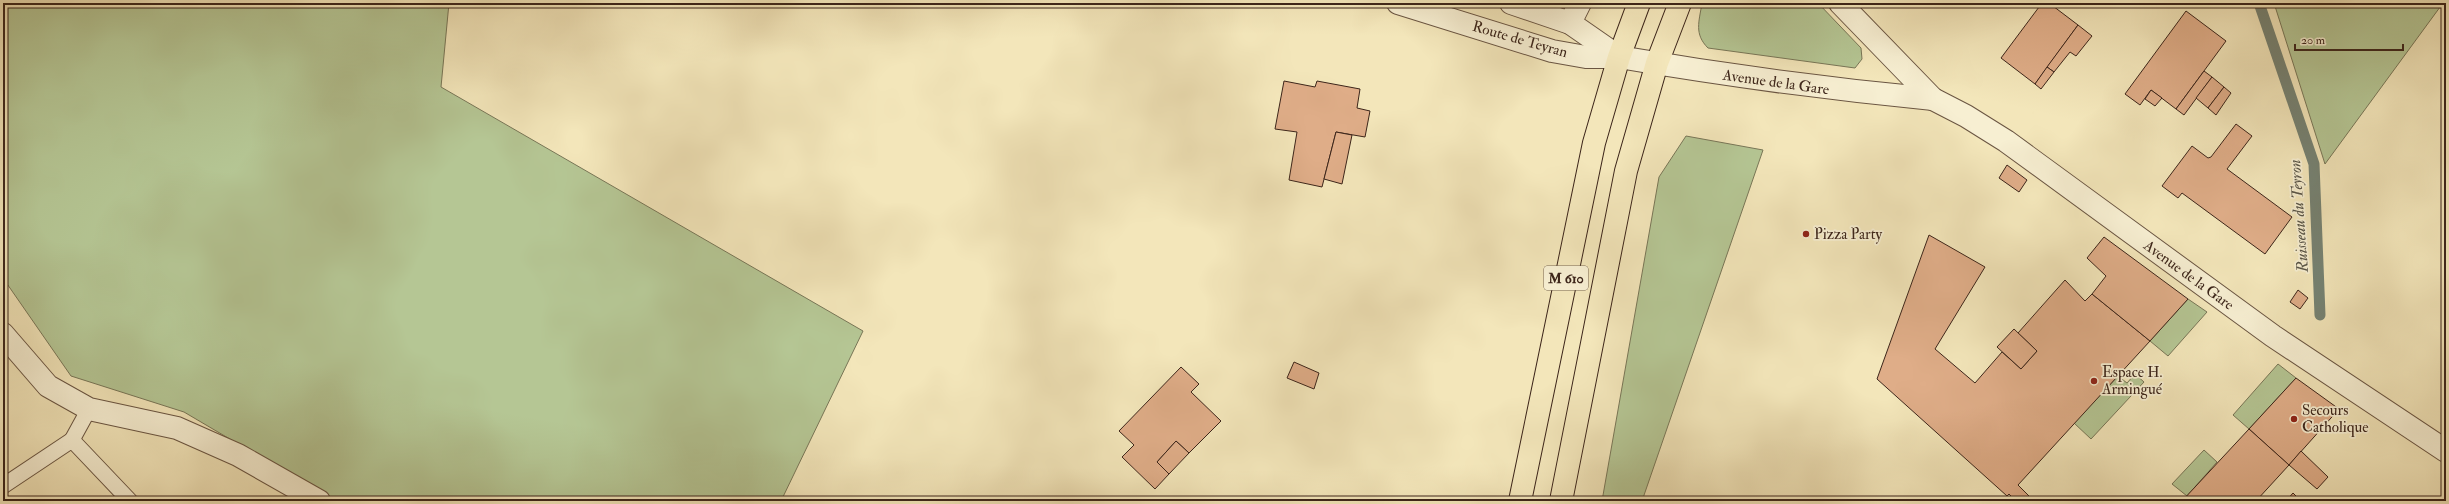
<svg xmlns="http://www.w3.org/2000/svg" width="2449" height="504" font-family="'IM FELL Double Pica',serif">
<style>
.green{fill:#b5c694;stroke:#787657}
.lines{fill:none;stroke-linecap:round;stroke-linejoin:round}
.stream{stroke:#758273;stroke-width:11}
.building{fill:#dfad88;stroke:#3c251a}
.service-casing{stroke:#6a5542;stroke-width:17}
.minor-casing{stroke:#6a5542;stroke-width:24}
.tertiary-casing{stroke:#6a5542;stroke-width:24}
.primary-casing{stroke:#3c251a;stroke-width:24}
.service{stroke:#f7efd2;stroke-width:15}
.minor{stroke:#f7efd2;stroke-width:22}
.tertiary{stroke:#f7efd2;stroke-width:22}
.primary{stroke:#f3e6ba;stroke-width:22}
.poi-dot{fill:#8f2418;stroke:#f7efd2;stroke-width:1.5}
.labels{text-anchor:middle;stroke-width:3.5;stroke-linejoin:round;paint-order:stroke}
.shield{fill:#f7efd2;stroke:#746251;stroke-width:1}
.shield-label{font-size:14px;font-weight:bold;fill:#3c251a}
.street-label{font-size:15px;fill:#3c251a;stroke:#f7efd2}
.poi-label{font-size:15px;fill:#3c251a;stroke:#f7efd2;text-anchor:start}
.water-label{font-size:16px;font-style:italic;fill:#585447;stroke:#f7efd2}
</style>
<rect width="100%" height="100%" fill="#f3e6ba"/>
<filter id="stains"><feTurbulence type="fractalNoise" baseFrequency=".005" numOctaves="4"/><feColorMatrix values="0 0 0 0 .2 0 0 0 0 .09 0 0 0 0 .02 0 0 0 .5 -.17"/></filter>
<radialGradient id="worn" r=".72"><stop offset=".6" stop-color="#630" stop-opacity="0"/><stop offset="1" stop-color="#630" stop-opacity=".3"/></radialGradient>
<g class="green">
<path d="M 3,3 L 449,3 L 441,87 L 863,331 L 781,501 L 335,501 L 184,412 L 71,376 L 3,278 Z"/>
<path d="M 1702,3 L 1818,3 L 1861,48 L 1862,59 L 1855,68 L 1708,48 C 1694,34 1699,22 1702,3 Z"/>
<path d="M 2274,3 L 2443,3 L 2325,164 Z"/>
<path d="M 1686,136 L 1763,150 L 1642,501 L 1602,501 L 1659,177 Z"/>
<path d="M 2188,299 L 2207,312 L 2168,356 L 2150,341 Z"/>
<path d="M 2278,364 L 2296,378 L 2249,429 L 2233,415 Z"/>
<path d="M 2135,374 L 2144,382 L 2091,439 L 2074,423 L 2118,376 L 2127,383 Z"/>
<path d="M 2204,450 L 2217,462 L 2187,496 L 2172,484 Z"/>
</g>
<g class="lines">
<path class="stream" d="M 2259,3 L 2314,164 L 2320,315"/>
</g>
<g class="building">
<path d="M 2042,3 L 2049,3 L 2078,25 L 2035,84 L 2001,58 Z"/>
<path d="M 2186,11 L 2226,41 L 2176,109 L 2151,90 L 2140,105 L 2125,94 Z"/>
<path d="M 2078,25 L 2092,36 L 2076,56 L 2070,52 L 2054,72 L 2047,67 Z"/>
<path d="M 2047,67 L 2054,72 L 2041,89 L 2035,84 Z"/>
<path d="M 2204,71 L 2212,77 L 2184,115 L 2176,109 Z"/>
<path d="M 2212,77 L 2224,87 L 2208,108 L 2196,98 Z"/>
<path d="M 1284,81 L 1315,87 L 1317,81 L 1360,89 L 1357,108 L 1370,111 L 1365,137 L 1336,132 L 1322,187 L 1289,180 L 1297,132 L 1275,129 Z"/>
<path d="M 2224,87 L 2231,93 L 2216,115 L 2208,108 Z"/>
<path d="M 2151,90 L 2162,98 L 2155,106 L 2145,99 Z"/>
<path d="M 2236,124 L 2252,136 L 2227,169 L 2292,217 L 2265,254 L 2182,193 L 2178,198 L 2162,186 L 2192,146 L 2208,158 L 2211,157 Z"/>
<path d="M 1336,132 L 1352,135 L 1342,184 L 1324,179 Z"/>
<path d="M 2007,165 L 2027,180 L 2019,192 L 1999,178 Z"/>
<path d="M 1929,235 L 1985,267 L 1935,349 L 1975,383 L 2002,352 L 2021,369 L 2037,351 L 2018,333 L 2065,280 L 2085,301 L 2092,294 L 2150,341 L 2018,485 L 2034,501 L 2016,501 L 2009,494 L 2007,496 L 1877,379 Z"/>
<path d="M 2104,237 L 2188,299 L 2150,341 L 2092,294 L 2106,276 L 2087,258 Z"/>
<path d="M 2298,290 L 2308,298 L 2300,309 L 2290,302 Z"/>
<path d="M 2014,329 L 2037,351 L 2021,369 L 1997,347 Z"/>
<path d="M 1294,362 L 1319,373 L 1314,389 L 1287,378 Z"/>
<path d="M 1181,367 L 1199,384 L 1191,392 L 1221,421 L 1189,453 L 1176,441 L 1157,462 L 1169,474 L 1155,489 L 1122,457 L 1134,445 L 1119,431 Z"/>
<path d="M 2296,378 L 2339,409 L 2289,465 L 2249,429 Z"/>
<path d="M 2249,429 L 2289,465 L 2256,501 L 2182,501 Z"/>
<path d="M 1176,441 L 1189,453 L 1169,474 L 1157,462 Z"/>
<path d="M 2301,451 L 2328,477 L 2317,489 L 2289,465 Z"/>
<path d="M 2293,493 L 2301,501 L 2286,501 Z"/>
</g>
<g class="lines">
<defs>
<g id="service">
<path d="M 72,440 L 89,409"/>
<path d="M 3,486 L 72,440 L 130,501"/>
</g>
<g id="minor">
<path d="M 1840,3 L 1933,99 L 1966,116 L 2006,141 L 2273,336 L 2446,451"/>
<path d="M 1570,23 L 1580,3"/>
<path d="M 1619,57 C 1724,75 1828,89 1933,99"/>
<path d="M 3,334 L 48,386 L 89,409 L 177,428 L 238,455 L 319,501"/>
</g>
<g id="tertiary">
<path d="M 1398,3 L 1552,51 L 1586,57 L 1619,57"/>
<path d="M 1511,3 L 1570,23 L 1619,57"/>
</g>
<g id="primary">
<path d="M 1520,501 L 1594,143 L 1619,57 L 1639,3"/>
<path d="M 1561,501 L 1626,171 L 1657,63 L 1680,3"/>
</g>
</defs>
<use href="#service" class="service-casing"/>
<use href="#minor" class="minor-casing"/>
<use href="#tertiary" class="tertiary-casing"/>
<use href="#primary" class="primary-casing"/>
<use href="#service" class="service"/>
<use href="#minor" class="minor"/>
<use href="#tertiary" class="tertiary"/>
<use href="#primary" class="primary"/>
</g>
<g class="poi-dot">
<circle cx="1806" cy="234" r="4"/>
<circle cx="2094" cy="381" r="4"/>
<circle cx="2294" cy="419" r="4"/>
</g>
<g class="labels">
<rect class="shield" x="1544" y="266" width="44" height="24" rx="3"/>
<g class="shield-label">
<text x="1566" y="283">M 610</text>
</g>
<g class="street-label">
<text transform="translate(1520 39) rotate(16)" y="5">Route de Teyran</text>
<text transform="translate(1776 82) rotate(8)" y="5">Avenue de la Gare</text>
<text transform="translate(2189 275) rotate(36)" y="5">Avenue de la Gare</text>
</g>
<g class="poi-label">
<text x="1814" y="239">Pizza Party</text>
<text x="2102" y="377">Espace H.<tspan x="2102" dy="17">Armingué</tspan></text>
<text x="2302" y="415">Secours<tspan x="2302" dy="17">Catholique</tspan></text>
</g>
<g class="water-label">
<text transform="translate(2298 216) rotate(-94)" y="6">Ruisseau du Teyron</text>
</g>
</g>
<rect width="2449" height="504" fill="none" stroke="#f3e6ba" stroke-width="16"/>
<rect x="4" y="4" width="2441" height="496" fill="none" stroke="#3c251a" stroke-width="2"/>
<rect x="8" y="8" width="2433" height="488" fill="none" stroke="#3c251a"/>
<path d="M2295 44v6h108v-6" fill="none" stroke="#3c251a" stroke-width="2"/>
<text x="2301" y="44" font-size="12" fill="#3c251a" stroke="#f7efd2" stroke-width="3" paint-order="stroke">20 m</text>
<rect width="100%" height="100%" filter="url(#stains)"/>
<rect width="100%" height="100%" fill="url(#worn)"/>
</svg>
